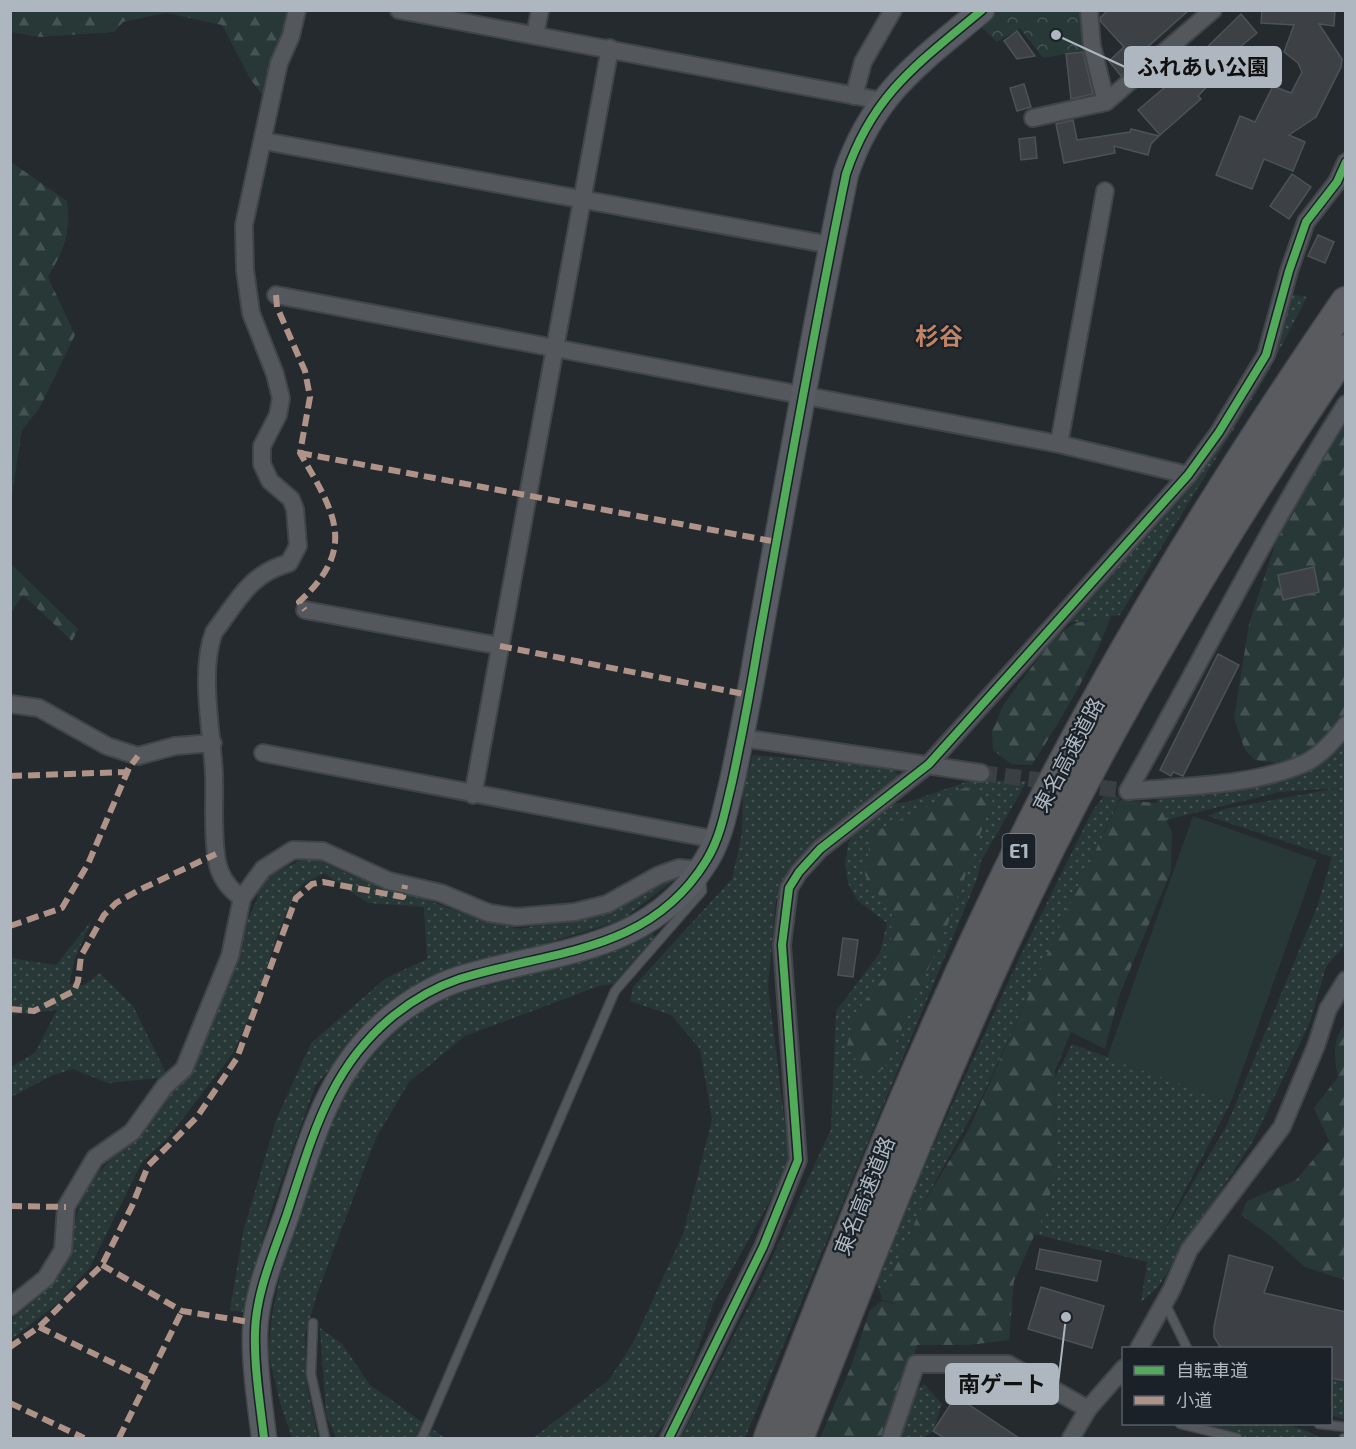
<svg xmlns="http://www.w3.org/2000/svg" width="1356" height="1449" font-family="'Exo 2','Noto Sans JP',sans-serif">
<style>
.grass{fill:url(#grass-dots)}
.forest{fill:url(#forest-firs)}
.park{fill:url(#park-crowns)}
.garden{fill:#283837}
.building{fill:#3d4145;stroke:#4d5256;stroke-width:1.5}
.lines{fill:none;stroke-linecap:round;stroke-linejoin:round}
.street-tunnel{stroke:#3a3f44;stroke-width:16;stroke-dasharray:16 8;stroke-linecap:butt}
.lane-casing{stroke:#414548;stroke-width:11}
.street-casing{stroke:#414548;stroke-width:20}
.secondary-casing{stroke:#42474b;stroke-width:27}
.highway-casing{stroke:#42464a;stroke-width:33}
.lane{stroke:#54585d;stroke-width:8}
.street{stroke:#54585d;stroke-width:16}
.secondary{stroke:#585c62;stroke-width:24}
.highway{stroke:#595b5e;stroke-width:30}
.quiet{stroke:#af9288;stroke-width:6;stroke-dasharray:12 6;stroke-linecap:butt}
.cycleway-casing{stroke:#1a2128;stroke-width:11}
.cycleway{stroke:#51ab58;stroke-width:8}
.labels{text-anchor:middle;stroke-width:4.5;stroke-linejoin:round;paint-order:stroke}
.shield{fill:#1a2128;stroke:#828a92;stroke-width:1.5}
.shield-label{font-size:20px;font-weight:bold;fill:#aeb7c0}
.street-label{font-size:21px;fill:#aeb7c0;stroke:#1a2128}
.quarter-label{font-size:24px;font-weight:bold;fill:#c38466;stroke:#1a2128}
.leader{fill:none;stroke:#aeb7c0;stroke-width:2}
.callout-dot{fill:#aeb7c0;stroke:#1a2128;stroke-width:2}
.callout{fill:#aeb7c0;stroke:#aeb7c0;stroke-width:2}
.callout-label{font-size:22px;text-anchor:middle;font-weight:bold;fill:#111}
</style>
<defs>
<pattern id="grass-dots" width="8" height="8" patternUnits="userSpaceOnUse" patternTransform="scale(1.5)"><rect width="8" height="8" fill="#283837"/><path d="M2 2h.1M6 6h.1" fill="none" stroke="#455352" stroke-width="1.8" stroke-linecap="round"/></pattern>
<pattern id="forest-firs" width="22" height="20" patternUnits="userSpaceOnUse" patternTransform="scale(1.5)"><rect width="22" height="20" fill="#283837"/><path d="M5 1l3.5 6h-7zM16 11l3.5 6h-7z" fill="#455352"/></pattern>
<pattern id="park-crowns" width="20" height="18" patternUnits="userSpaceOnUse" patternTransform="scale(1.5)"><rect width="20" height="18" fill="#283837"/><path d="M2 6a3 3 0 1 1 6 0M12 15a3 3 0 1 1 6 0" fill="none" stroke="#455352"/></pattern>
</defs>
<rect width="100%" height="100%" fill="#252a2e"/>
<g class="grass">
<path d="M 1289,294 L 1307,297 L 1265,378 L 1120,615 L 1061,624 L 1143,531 L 1187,489 L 1235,418 Z"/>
<path d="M 1345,717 L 1345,945 L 1326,967 L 1310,1022 L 1253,1141 L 1158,1287 L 1141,1302 L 1147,1262 L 1035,1234 L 1048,1205 L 1054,1172 L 1055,1078 L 1072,1044 L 1231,1102 L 1157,1244 L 1227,1125 L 1317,907 L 1332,857 L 1208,816 L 1224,809 L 1338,788 L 1279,792 L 1166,820 L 1153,792 L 1275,769 Z"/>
<path d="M 753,755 L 891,767 L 899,775 L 816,845 L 776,900 L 768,986 L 789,1156 L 776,1190 L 713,1304 L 693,1363 L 666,1421 L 653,1438 L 533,1438 L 609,1380 L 633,1343 L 683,1234 L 712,1119 L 700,1049 L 671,1015 L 630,1001 L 633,987 L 732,879 L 742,832 L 743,789 Z"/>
<path d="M 969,781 L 1027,781 L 981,861 L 977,879 L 745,1438 L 681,1438 L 760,1284 L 831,1129 L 836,1011 L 880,953 L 887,923 L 857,900 L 848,883 L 845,864 L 848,844 L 857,827 L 889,804 L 908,802 Z"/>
<path d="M 1108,790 L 1120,798 L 982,1097 L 924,1202 L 882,1298 L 876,1281 L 914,1188 L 1016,965 L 1092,812 Z"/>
<path d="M 309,856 L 354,877 L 396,889 L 473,917 L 520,929 L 602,911 L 660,882 L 676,878 L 622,920 L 437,977 L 353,1042 L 315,1086 L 270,1213 L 243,1312 L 230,1310 L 243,1232 L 276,1120 L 311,1043 L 386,978 L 427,959 L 424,907 L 368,903 L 324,873 L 303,884 L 295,893 L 277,936 L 253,1009 L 233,1053 L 168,1138 L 142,1162 L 90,1267 L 59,1302 L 11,1340 L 11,1320 L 50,1287 L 65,1259 L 84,1188 L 192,1071 L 234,969 L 244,927 L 257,900 L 259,881 Z"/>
<path d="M 92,920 L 75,958 L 69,984 L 84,985 L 100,973 L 133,1006 L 168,1077 L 108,1083 L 73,1069 L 53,1075 L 11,1097 L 11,1067 L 35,1053 L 57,1010 L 11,1015 L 10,958 L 56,965 Z"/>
<path d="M 652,932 L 659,943 L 620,983 L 599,986 L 465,1036 L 409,1082 L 376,1138 L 317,1294 L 305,1335 L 307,1386 L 318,1438 L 292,1438 L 281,1406 L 268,1353 L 272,1315 L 282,1266 L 333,1113 L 377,1042 L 427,1001 L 606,955 Z"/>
<path d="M 320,1328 L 342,1344 L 370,1385 L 445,1438 L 336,1438 L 326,1415 Z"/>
<path d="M 1331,1379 L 1345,1382 L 1345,1420 L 1331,1415 Z"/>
<path d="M 924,1384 L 942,1404 L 933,1431 L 924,1438 L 896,1438 L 913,1393 Z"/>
<path d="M 1196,1424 C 1237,1424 1285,1415 1320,1438 L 1246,1438 Z"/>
</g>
<g class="forest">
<path d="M 10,11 L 297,11 L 267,101 L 251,80 L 222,25 L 166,13 L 123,22 L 114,32 L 40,37 L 11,32 Z"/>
<path d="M 11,162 L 67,201 C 71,234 64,249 48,277 L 75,335 L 39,409 L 22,430 L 11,501 Z"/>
<path d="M 1345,423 L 1345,717 L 1310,751 L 1277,763 L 1255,760 L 1245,750 L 1234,718 L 1249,624 L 1290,499 Z"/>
<path d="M 11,564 L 78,629 L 72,641 L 23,595 L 11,612 Z"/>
<path d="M 1111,616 C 1092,670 1062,717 1032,765 L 1011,764 L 993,750 L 992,731 L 1004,704 L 1055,636 L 1075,623 Z"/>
<path d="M 966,787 L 993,799 L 946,929 L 884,1069 L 865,1074 L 847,1046 L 854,1015 L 889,971 L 892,914 L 865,875 L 871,834 Z"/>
<path d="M 1120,800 L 1158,803 L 1172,832 L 1171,871 L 1119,996 L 1105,1049 L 1071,1032 L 1055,1070 L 1054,1172 L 1048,1205 L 1014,1281 L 1009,1340 L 969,1345 L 917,1345 L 888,1438 L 820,1438 L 850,1369 L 870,1310 L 882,1301 L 901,1306 L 881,1299 L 923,1204 L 969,1129 L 1067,910 Z"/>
<path d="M 1345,1024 L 1345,1280 L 1305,1267 L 1269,1235 L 1241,1215 L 1247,1201 L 1296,1180 L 1329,1141 L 1314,1108 L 1338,1077 C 1334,1057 1332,1041 1345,1024 Z"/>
</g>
<path class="park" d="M 998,11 L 1085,11 L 1087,50 L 1043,58 L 1020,28 L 997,42 L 980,26 Z"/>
<path class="garden" d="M 1193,816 L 1317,860 L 1231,1102 L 1107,1058 Z"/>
<g class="building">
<path d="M 1108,10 L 1189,10 L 1133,60 L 1135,63 L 1121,76 L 1109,61 L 1124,47 L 1101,22 L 1100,18 Z"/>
<path d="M 1262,10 L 1335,10 L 1334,26 L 1319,24 L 1342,59 L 1341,67 L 1316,117 L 1289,135 L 1305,142 L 1293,171 L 1264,159 L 1252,189 L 1216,175 L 1240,116 L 1255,122 L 1273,86 L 1291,93 L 1302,72 L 1298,63 L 1284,52 L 1294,25 L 1261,23 Z"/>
<path d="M 1241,14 L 1257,33 L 1234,52 L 1237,55 L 1198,96 L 1201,99 L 1160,135 L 1138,110 L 1184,71 L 1181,67 L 1198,56 Z"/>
<path d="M 1017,31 L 1035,56 L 1017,59 L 1004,41 Z"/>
<path d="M 1083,52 L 1093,94 L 1071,99 L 1066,54 Z"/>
<path d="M 1024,84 L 1031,107 L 1017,111 L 1010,88 Z"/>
<path d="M 1073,120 L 1077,140 L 1130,132 L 1131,129 L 1159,136 L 1151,144 L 1148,155 L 1114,146 L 1115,153 L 1064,163 L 1056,124 Z"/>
<path d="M 1035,137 L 1037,158 L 1021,160 L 1019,139 Z"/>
<path d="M 1292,174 L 1311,187 L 1289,219 L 1270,206 Z"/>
<path d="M 1318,235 L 1334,242 L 1325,263 L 1308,256 Z"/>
<path d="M 1314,567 L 1319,592 L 1283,600 L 1278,575 Z"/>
<path d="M 1218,654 L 1239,665 L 1183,776 L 1173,772 L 1171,776 L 1160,770 Z"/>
<path d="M 843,938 L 858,940 L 853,977 L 838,975 Z"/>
<path d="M 1040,1249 L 1101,1261 L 1097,1281 L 1036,1269 Z"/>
<path d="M 1229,1255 L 1273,1267 L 1264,1293 L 1346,1312 L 1346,1381 L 1330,1378 L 1330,1348 L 1221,1348 L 1214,1337 L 1214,1327 Z"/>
<path d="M 1041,1287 L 1104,1306 L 1092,1348 L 1028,1329 Z"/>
<path d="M 956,1396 L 1019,1438 L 944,1438 L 933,1431 Z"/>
</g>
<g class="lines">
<path class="street-tunnel" d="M 981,773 L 1128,791"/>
<defs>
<g id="lane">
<path d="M 1165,1303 L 1187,1348"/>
<path d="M 313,1323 L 311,1374 L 325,1438"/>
<path d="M 1180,1424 L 1237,1438"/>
<path d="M 1319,1424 L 1346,1427"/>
<path d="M 422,1438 L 615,991 L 702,891 L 701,877"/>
<path d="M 1344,1438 L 1346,1438"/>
</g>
<g id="street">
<path d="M 399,10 L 883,101"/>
<path d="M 1089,10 L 1092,46 L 1106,102 L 1213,10"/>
<path d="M 535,35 L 540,10"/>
<path d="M 854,96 L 863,62 L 893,10"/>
<path d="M 1033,118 L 1106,102"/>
<path d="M 264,141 L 831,245"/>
<path d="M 276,295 L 1059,444 L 1188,475"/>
<path d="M 1059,444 L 1105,191"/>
<path d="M 305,610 L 500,646"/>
<path d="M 10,704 L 39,708 L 107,746 L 138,756 L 175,746 L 213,743"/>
<path d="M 742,738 L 981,773"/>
<path d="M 263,753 L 718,840"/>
<path d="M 1128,791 C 1201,662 1267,529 1346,404"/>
<path d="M 1128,791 C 1184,786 1254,786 1305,763 C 1320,756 1336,738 1346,725"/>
<path d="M 473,795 L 610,48"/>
<path d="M 242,898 C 229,889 220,878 217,861 C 212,834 215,802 214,774 C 212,732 199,671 214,632 C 238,601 249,574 289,563 L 298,546 L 295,509 L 291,499 L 270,481 L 262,464 L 262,446 L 278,415 L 281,398 L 275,374 L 251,313 L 245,270 L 244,225 L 279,63 L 291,36 L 297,10"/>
<path d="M 10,1307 L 46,1278 L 63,1250 L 66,1207 L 95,1158 L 132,1132 L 165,1086 L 184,1069 L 230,956 L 242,898 L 263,869 L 293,850 L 323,851 L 389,881 L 441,893 L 489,913 L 516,917 L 575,912 L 607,904 L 659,875 L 679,868 L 700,870"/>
<path d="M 1139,1348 L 1172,1289 L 1189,1250 L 1282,1127 L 1316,1046 L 1328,1009 L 1346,980"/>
<path d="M 669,1438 L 763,1247 L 798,1160 L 782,945 L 789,888 L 799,872 L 820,849 L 929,764 L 1188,475 L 1219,432 L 1266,355 L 1289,271 L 1306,222 L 1337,182 L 1346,162"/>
<path d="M 891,1438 L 916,1364 L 1008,1364 L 1088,1409"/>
<path d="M 1071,1438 L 1088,1409 L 1124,1368"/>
</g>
<path id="secondary" d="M 264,1438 C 260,1403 254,1367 255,1332 C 256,1292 274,1252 287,1214 C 312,1139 328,1069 393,1016 C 413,1000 435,987 459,979 C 551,950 649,954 706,861 C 721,837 725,810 732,782 C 742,735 751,687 759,639 C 787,484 814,328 846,174 C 873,93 920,62 982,10"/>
<g id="highway">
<path d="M 769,1438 C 853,1221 939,1004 1046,796 C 1134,625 1237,461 1346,302"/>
<path d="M 798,1438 C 864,1271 929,1103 1005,940 C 1100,734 1218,538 1346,350"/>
</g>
</defs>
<use href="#lane" class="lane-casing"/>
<use href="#street" class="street-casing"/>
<use href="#secondary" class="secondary-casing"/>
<use href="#highway" class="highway-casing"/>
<use href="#lane" class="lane"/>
<use href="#street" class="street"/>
<use href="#secondary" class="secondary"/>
<use href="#highway" class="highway"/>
<g class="quiet">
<path d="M 276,295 L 277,307 L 305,371 L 310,397 L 300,453 C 335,513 358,548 299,602 L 305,610"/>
<path d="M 300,453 L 777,542"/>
<path d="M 500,646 L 749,695"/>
<path d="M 10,776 L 126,772 L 138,756"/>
<path d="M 10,926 L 62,908 L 88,864 L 129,768"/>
<path d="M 10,1009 L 34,1011 L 74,991 L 78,981 L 81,956 L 104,915 L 116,903 L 139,890 L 216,854"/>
<path d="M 10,1206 L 66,1207"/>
<path d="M 102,1265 L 182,1311 L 256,1323"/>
<path d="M 39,1327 L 148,1380"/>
<path d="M 10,1347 L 39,1327 L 102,1265 L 132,1206 L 148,1166 L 197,1117 L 237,1058 L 296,898 L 312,884 L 323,882 L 403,897 L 405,885"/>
<path d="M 10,1403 L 84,1438"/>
<path d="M 119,1438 L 182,1311"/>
</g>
<defs>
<g id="cycleway">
<path d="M 264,1438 C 260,1403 254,1367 255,1332 C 256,1292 274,1252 287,1214 C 312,1139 328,1069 393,1016 C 413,1000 435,987 459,979 C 551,950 649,954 706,861 C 721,837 725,810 732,782 C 742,735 751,687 759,639 C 787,484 814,328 846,174 C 873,93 920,62 982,10"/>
<path d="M 669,1438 L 763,1247 L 798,1160 L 782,945 L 789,888 L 799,872 L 820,849 L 929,764 L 1188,475 L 1219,432 L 1266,355 L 1289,271 L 1306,222 L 1337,182 L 1346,162"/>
</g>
</defs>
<use href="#cycleway" class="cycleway-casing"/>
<use href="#cycleway" class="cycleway"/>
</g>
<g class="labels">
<rect class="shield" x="1002.5" y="834" width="33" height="34" rx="4.5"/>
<g class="shield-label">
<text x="1019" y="858">E1</text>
</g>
<g class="street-label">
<text transform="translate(1069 755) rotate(-62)" y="7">東名高速道路</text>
<text transform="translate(865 1196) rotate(-68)" y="7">東名高速道路</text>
</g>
<g class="quarter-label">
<text x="939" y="345">杉谷</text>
</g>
</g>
<path class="leader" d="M1056 35L1125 67M1066 1317L1058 1384"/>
<g class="callout-dot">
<circle cx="1056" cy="35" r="6"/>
<circle cx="1066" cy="1317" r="6"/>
</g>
<g class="callout">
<rect x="1125" y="47" width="156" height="40" rx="6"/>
<rect x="946" y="1364" width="112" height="40" rx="6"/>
</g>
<g class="callout-label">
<text x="1203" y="75">ふれあい公園</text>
<text x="1002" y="1392">南ゲート</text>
</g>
<rect width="1356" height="1449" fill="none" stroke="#aeb7c0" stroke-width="24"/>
<rect x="1122" y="1347" width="210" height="78" fill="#1a2128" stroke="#555d65" stroke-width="1.5"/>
<rect x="1134" y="1366" width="30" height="9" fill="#51ab58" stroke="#555d65" stroke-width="1.5"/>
<text x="1176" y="1377" font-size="18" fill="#aeb7c0">自転車道</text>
<rect x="1134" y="1396" width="30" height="9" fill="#af9288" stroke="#555d65" stroke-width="1.5"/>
<text x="1176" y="1407" font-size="18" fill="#aeb7c0">小道</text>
</svg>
